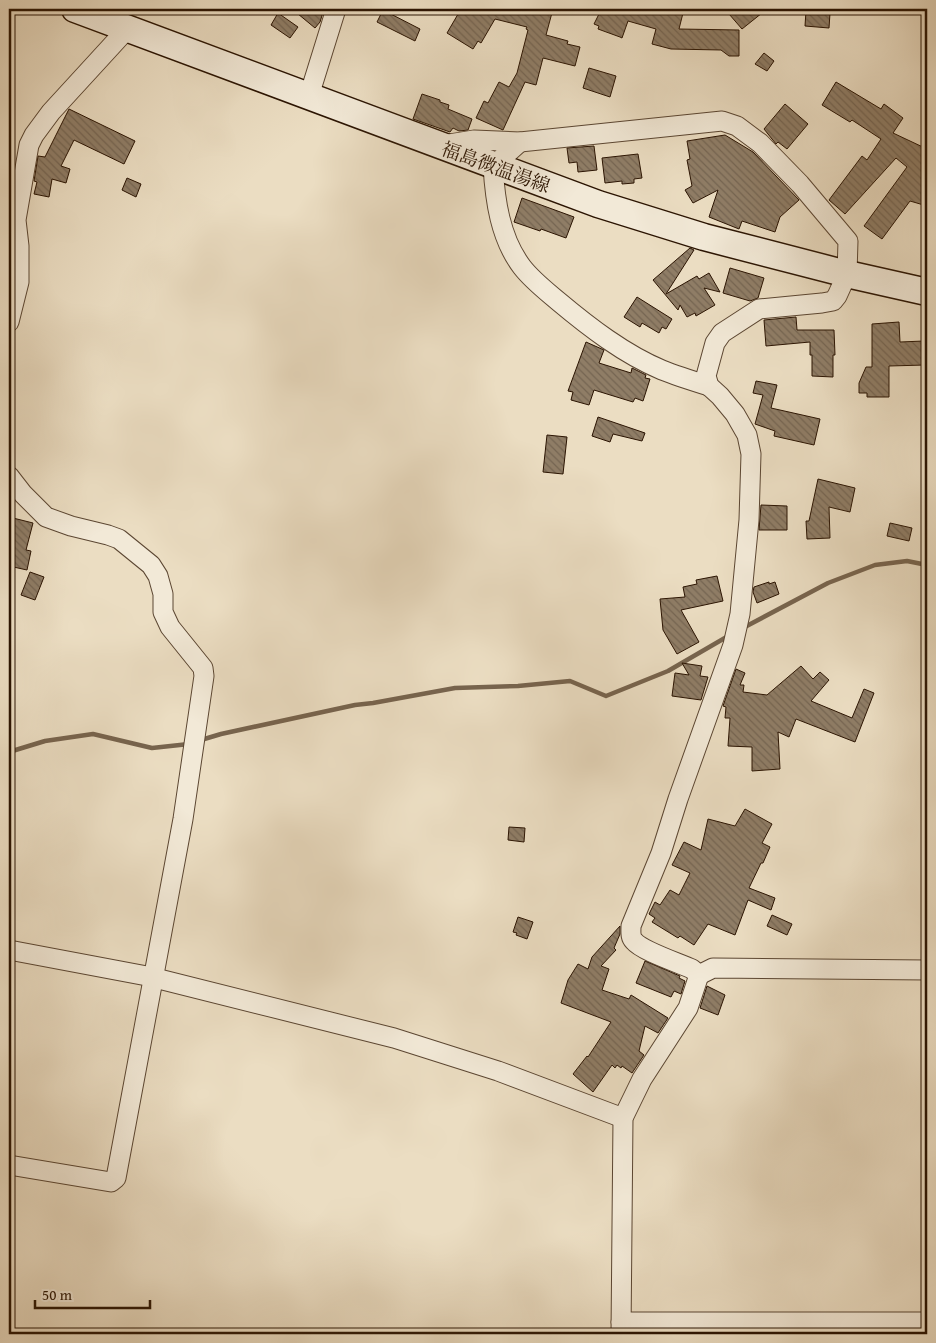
<svg xmlns="http://www.w3.org/2000/svg" width="936" height="1343" font-family="'Gentium Book Plus','Noto Serif JP',serif">
<style>
.lines{fill:none;stroke-linecap:round;stroke-linejoin:round}
.stream{stroke:#77644e;stroke-width:4.5}
.building{fill:url(#building-back-hatch);stroke:#2b1402}
.minor-casing{stroke:#5b4632;stroke-width:21}
.secondary-casing{stroke:#2b1402;stroke-width:29}
.minor{stroke:#f2e9d7;stroke-width:19}
.secondary{stroke:#f2e9d7;stroke-width:26}
.labels{text-anchor:middle;stroke-width:4.5;stroke-linejoin:round;paint-order:stroke}
.street-label{font-size:19px;fill:#2b1402;stroke:#f2e9d7}
</style>
<defs>
<pattern id="building-back-hatch" width="6" height="6" patternUnits="userSpaceOnUse" patternTransform="scale(1.25)"><rect width="6" height="6" fill="#8f7d66"/><path d="M-1 5l2 2M0 0l6 6M5-1l2 2" fill="none" stroke="#756552"/></pattern>
</defs>
<rect width="100%" height="100%" fill="#ebddc2"/>
<filter id="stains"><feTurbulence type="fractalNoise" baseFrequency=".004" numOctaves="4"/><feColorMatrix values="0 0 0 0 .2 0 0 0 0 .09 0 0 0 0 .02 0 0 0 .5 -.17"/></filter>
<radialGradient id="worn" r=".72"><stop offset=".6" stop-color="#630" stop-opacity="0"/><stop offset="1" stop-color="#630" stop-opacity=".3"/></radialGradient>
<g class="lines">
<g class="stream">
<path d="M 741,629 L 828,583 L 875,565 L 907,561 L 927,565"/>
<path d="M 201,740 L 221,734 L 355,705 L 373,703 L 455,688 L 518,686 L 570,681 L 606,696 L 668,671 L 730,635"/>
<path d="M 9,752 L 45,741 L 93,734 L 152,748 L 189,744"/>
</g>
</g>
<g class="building">
<path d="M 292,9 L 324,9 L 320,22 L 315,28 Z"/>
<path d="M 461,9 L 553,9 L 546,35 L 568,41 L 567,44 L 580,47 L 575,66 L 543,58 L 536,85 L 525,82 L 503,130 L 476,118 L 484,101 L 488,103 L 499,82 L 509,87 L 517,73 L 528,30 L 526,29 L 527,27 L 495,19 L 481,43 L 478,41 L 473,49 L 447,33 Z"/>
<path d="M 596,9 L 684,9 L 679,29 L 739,30 L 739,56 L 729,56 L 721,50 L 671,49 L 652,44 L 656,29 L 628,21 L 622,38 L 620,37 L 598,29 L 599,26 L 594,24 L 599,14 L 595,13 Z"/>
<path d="M 735,9 L 767,9 L 742,29 L 729,14 Z"/>
<path d="M 383,10 L 420,29 L 415,41 L 377,22 Z"/>
<path d="M 806,11 L 830,13 L 829,28 L 805,26 Z"/>
<path d="M 278,13 L 298,27 L 290,38 L 271,25 Z"/>
<path d="M 764,53 L 774,61 L 767,71 L 755,64 Z"/>
<path d="M 589,68 L 616,76 L 610,97 L 583,88 Z"/>
<path d="M 836,82 L 881,109 L 884,104 L 903,118 L 893,133 L 927,149 L 927,206 L 910,201 L 882,239 L 864,226 L 907,167 L 896,158 L 845,214 L 829,200 L 862,156 L 867,160 L 881,139 L 852,120 L 850,122 L 822,105 Z"/>
<path d="M 422,94 L 440,100 L 440,102 L 449,105 L 448,109 L 472,119 L 468,130 L 459,131 L 453,128 L 450,132 L 413,119 Z"/>
<path d="M 785,104 L 808,124 L 787,149 L 778,142 L 776,144 L 764,129 Z"/>
<path d="M 69,109 L 135,141 L 124,164 L 74,140 L 61,166 L 70,169 L 66,183 L 52,179 L 49,197 L 34,194 L 37,182 L 34,181 L 38,156 L 45,157 Z"/>
<path d="M 725,135 L 753,152 L 799,200 L 780,217 L 775,232 L 742,221 L 739,229 L 709,217 L 718,190 L 693,203 L 685,190 L 692,186 L 687,160 L 690,159 L 687,141 Z"/>
<path d="M 594,146 L 597,170 L 578,172 L 577,162 L 569,163 L 567,148 Z"/>
<path d="M 638,154 L 642,178 L 634,179 L 634,183 L 622,184 L 622,181 L 605,183 L 602,158 Z"/>
<path d="M 127,178 L 141,184 L 136,197 L 122,190 Z"/>
<path d="M 522,198 L 574,217 L 566,238 L 541,229 L 540,231 L 514,222 Z"/>
<path d="M 690,248 L 694,250 L 666,294 L 697,276 L 699,279 L 709,273 L 720,292 L 704,288 L 715,305 L 696,316 L 695,313 L 687,317 L 680,305 L 678,310 L 653,280 Z"/>
<path d="M 730,268 L 764,278 L 758,298 L 750,301 L 723,293 Z"/>
<path d="M 637,297 L 672,319 L 666,329 L 662,327 L 659,333 L 642,323 L 640,327 L 624,317 Z"/>
<path d="M 796,317 L 797,330 L 834,330 L 835,355 L 833,355 L 833,377 L 812,376 L 812,355 L 810,355 L 810,342 L 766,346 L 764,320 Z"/>
<path d="M 899,322 L 900,342 L 924,341 L 925,365 L 889,366 L 889,397 L 867,397 L 867,393 L 859,393 L 859,383 L 866,367 L 872,367 L 872,324 Z"/>
<path d="M 586,342 L 604,350 L 599,363 L 631,373 L 632,368 L 646,375 L 645,378 L 650,379 L 643,401 L 635,398 L 633,402 L 594,390 L 589,405 L 571,400 L 573,392 L 568,391 Z"/>
<path d="M 756,381 L 777,385 L 771,408 L 820,419 L 814,445 L 774,436 L 775,431 L 755,424 L 763,395 L 753,393 Z"/>
<path d="M 598,417 L 645,433 L 642,441 L 613,434 L 610,442 L 592,436 Z"/>
<path d="M 547,435 L 567,437 L 563,474 L 543,472 Z"/>
<path d="M 818,479 L 855,488 L 850,512 L 829,507 L 830,538 L 807,539 L 806,521 L 809,521 Z"/>
<path d="M 761,505 L 787,506 L 787,530 L 759,530 Z"/>
<path d="M 9,517 L 33,523 L 26,550 L 31,551 L 27,570 L 9,566 L 9,557 L 12,543 L 9,542 Z"/>
<path d="M 890,523 L 912,528 L 909,541 L 887,536 Z"/>
<path d="M 30,572 L 44,577 L 35,600 L 21,595 Z"/>
<path d="M 717,576 L 723,601 L 681,610 L 699,642 L 677,654 L 663,630 L 660,599 L 685,597 L 683,587 L 697,584 L 696,580 Z"/>
<path d="M 769,582 L 769,584 L 775,582 L 779,594 L 757,603 L 753,592 L 754,587 Z"/>
<path d="M 682,663 L 702,666 L 700,676 L 708,677 L 701,700 L 672,696 L 675,673 L 689,675 Z"/>
<path d="M 801,666 L 813,679 L 820,672 L 829,680 L 811,701 L 852,718 L 864,689 L 874,693 L 855,742 L 796,719 L 789,737 L 778,732 L 780,769 L 752,771 L 752,747 L 728,746 L 730,718 L 725,718 L 726,707 L 723,706 L 736,669 L 745,673 L 740,685 L 744,685 L 743,692 L 767,695 Z"/>
<path d="M 745,809 L 772,824 L 762,843 L 770,847 L 763,863 L 761,863 L 749,888 L 775,898 L 771,910 L 748,900 L 735,935 L 708,924 L 694,945 L 680,936 L 678,938 L 652,922 L 655,918 L 649,914 L 655,902 L 660,905 L 670,890 L 679,895 L 690,873 L 672,865 L 684,842 L 701,850 L 708,819 L 735,826 Z"/>
<path d="M 509,827 L 525,828 L 524,842 L 508,840 Z"/>
<path d="M 772,915 L 792,924 L 787,935 L 767,926 Z"/>
<path d="M 518,917 L 533,922 L 527,939 L 516,935 L 517,933 L 513,932 Z"/>
<path d="M 620,926 L 620,934 L 614,948 L 616,950 L 601,966 L 609,969 L 602,990 L 629,999 L 631,995 L 668,1018 L 658,1033 L 645,1026 L 639,1051 L 644,1055 L 632,1073 L 622,1066 L 621,1068 L 617,1065 L 615,1068 L 612,1065 L 593,1092 L 573,1074 L 587,1056 L 588,1057 L 611,1022 L 561,1003 L 568,980 L 578,964 L 588,969 L 592,957 Z"/>
<path d="M 645,961 L 680,976 L 679,978 L 685,981 L 681,994 L 674,991 L 671,997 L 636,983 Z"/>
<path d="M 707,986 L 725,995 L 718,1015 L 700,1008 Z"/>
</g>
<g class="lines">
<defs>
<g id="minor">
<path d="M 309,96 L 336,9"/>
<path d="M 520,142 L 493,166 C 495,200 500,238 522,267 C 532,280 545,290 558,301 C 589,327 624,354 662,370 C 677,376 693,381 709,386"/>
<path d="M 443,145 L 474,140 L 520,142 L 722,121 L 737,126 L 760,143 L 800,184 L 848,241 L 847,274 L 837,296 L 833,301 L 822,303 L 759,309 L 722,333 L 715,343 L 706,376 L 709,386 L 720,396 L 735,414 L 747,435 L 751,454 L 749,520 L 740,614 L 733,645 L 678,799 L 661,853 L 631,926 C 631,932 630,937 634,941 C 642,951 679,963 692,969 L 699,975 L 688,1008 L 642,1079 L 623,1118 L 621,1334"/>
<path d="M 9,322 L 19,282 L 19,246 L 16,220 L 29,145 L 34,135 L 51,112 L 128,28"/>
<path d="M 9,476 L 23,494 L 46,517 L 71,526 L 108,535 L 119,539 L 151,565 L 158,576 L 163,594 L 163,612 L 170,627 L 199,663 L 203,668 L 204,676 L 183,819 L 116,1178 L 111,1182 L 9,1165"/>
<path d="M 9,950 L 147,976 L 394,1038 L 498,1071 L 623,1118"/>
<path d="M 699,975 L 713,968 L 927,970"/>
<path d="M 621,1322 L 927,1322"/>
</g>
<path id="secondary" d="M 75,9 L 598,204 L 704,237 L 847,274 L 927,292"/>
</defs>
<use href="#minor" class="minor-casing"/>
<use href="#secondary" class="secondary-casing"/>
<use href="#minor" class="minor"/>
<use href="#secondary" class="secondary"/>
</g>
<g class="labels">
<g class="street-label">
<text transform="translate(496 167) rotate(20)" y="7">福島微温湯線</text>
</g>
</g>
<rect width="936" height="1343" fill="none" stroke="#ebddc2" stroke-width="30"/>
<rect x="10" y="10" width="916" height="1323" fill="none" stroke="#2b1402" stroke-width="2.5"/>
<rect x="15" y="15" width="906" height="1313" fill="none" stroke="#2b1402"/>
<path d="M35 1300v8h115v-8" fill="none" stroke="#2b1402" stroke-width="2.5"/>
<text x="42" y="1300" font-size="15" fill="#2b1402" stroke="#f2e9d7" stroke-width="4" paint-order="stroke">50 m</text>
<rect width="100%" height="100%" filter="url(#stains)"/>
<rect width="100%" height="100%" fill="url(#worn)"/>
</svg>
